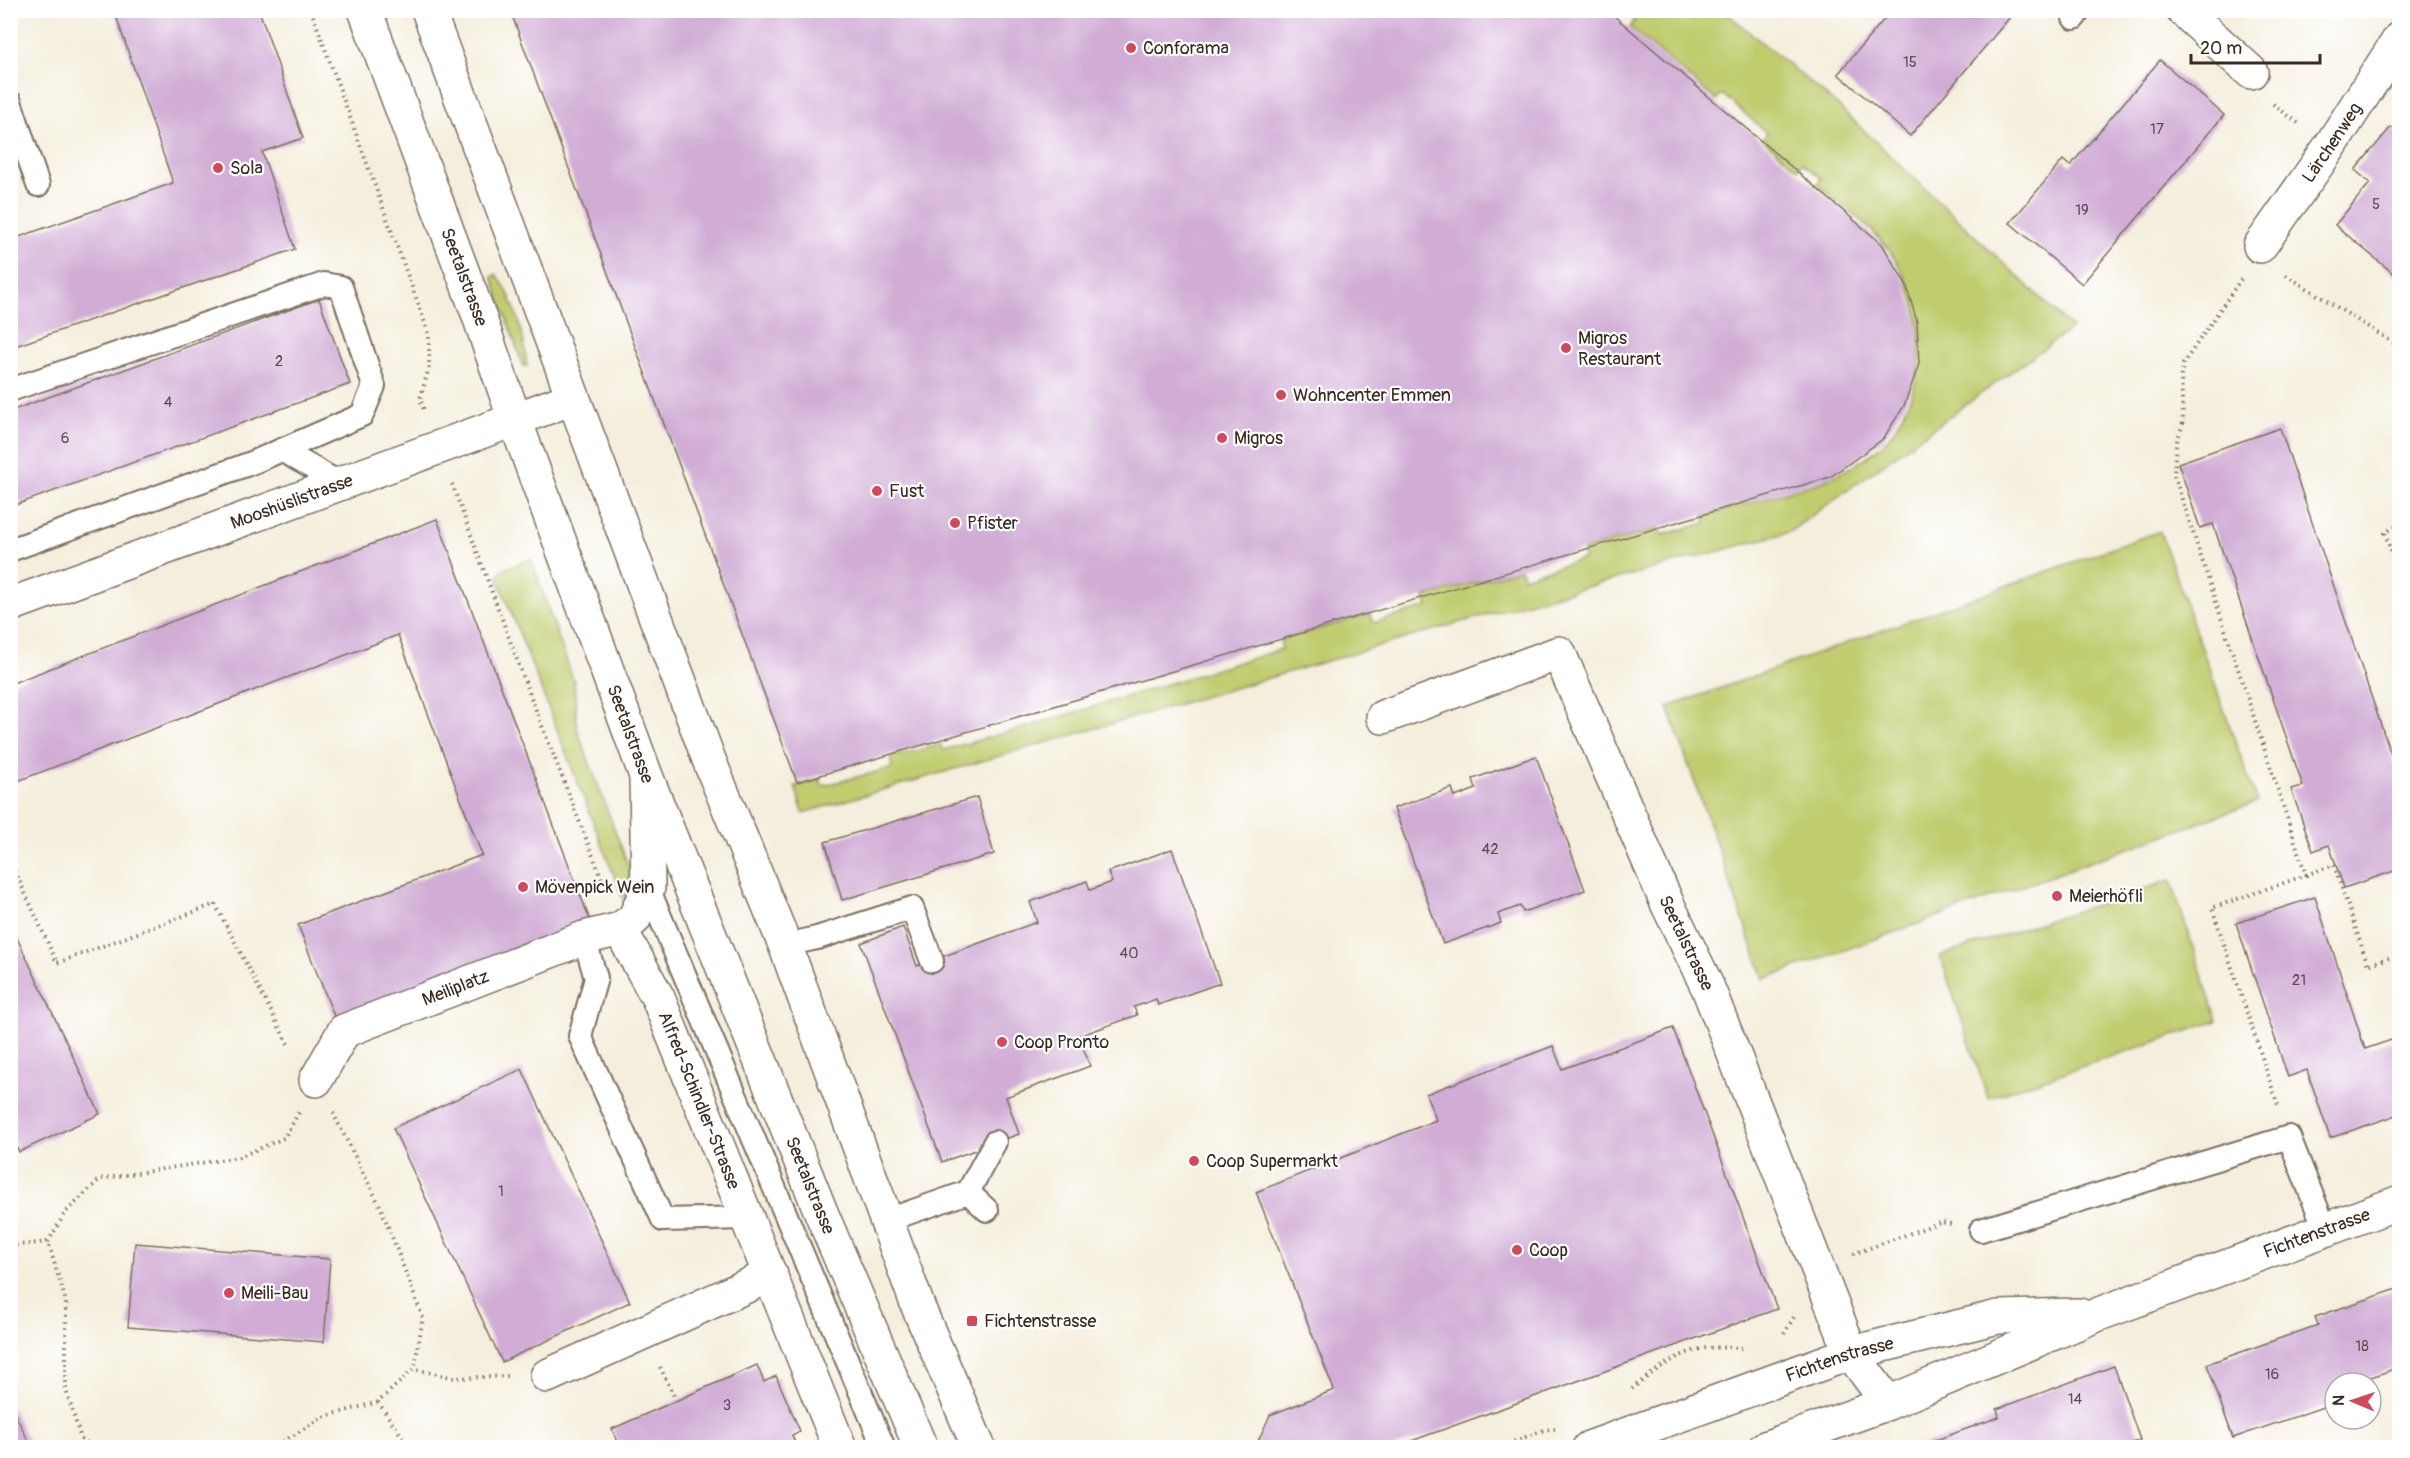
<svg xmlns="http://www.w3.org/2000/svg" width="2410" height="1458" font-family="Pangolin,sans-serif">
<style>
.green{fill:#c0cc6e;stroke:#7e7b46;stroke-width:1.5}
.building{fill:#d1add6}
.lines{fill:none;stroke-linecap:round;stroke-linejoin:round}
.lane-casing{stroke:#7c6f60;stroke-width:26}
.street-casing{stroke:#7c6f60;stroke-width:36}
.secondary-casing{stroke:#7c6f60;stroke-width:36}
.primary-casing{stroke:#7c6f60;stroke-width:36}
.path{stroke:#7c6f60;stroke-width:4;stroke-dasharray:1.5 4.5;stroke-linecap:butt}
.lane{stroke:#fff;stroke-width:22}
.street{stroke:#fff;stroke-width:33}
.secondary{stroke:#fff;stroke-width:33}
.primary{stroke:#fff;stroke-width:33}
.poi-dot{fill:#d1495b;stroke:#fff;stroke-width:2}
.labels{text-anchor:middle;stroke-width:4.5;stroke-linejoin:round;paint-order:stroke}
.number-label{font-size:15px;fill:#604b4c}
.poi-label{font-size:18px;fill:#3b2a1e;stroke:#fff;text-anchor:start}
.street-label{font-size:18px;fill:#3b2a1e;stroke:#fff}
</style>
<rect width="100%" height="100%" fill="#fff"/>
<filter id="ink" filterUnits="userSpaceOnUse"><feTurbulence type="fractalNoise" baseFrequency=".0167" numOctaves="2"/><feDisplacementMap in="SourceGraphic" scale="12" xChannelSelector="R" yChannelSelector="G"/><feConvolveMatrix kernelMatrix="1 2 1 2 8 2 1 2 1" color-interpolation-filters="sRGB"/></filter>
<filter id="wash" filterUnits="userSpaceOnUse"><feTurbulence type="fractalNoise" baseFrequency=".008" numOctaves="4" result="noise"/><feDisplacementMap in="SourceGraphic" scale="24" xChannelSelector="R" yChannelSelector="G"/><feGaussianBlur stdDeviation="1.35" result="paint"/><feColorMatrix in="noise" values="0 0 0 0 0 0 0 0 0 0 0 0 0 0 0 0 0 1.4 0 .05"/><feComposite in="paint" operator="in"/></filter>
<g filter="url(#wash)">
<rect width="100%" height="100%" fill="#f4eedc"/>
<g class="green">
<path d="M 1624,11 L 1724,11 L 1836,104 L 2072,328 L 1789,532 L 1524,604 L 803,813 L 795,786 L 820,779 L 822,786 L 892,768 L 890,757 L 941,745 L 943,750 L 1027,727 L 1282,649 L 1280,640 L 1370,614 L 1373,623 L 1428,607 L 1425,597 L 1521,569 L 1523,577 L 1584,559 L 1583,550 L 1659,528 L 1662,535 L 1706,523 L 1705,516 C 1734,507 1763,499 1792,490 C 1805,486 1819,484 1831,478 C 1851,467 1876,454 1890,436 C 1931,379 1929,305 1888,249 C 1869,224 1841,205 1818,185 L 1821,178 L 1802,163 L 1798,169 L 1763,139 L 1767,133 L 1722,94 L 1716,100 L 1630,27 L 1635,20 Z"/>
<path d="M 496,274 C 515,298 524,335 527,366 L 523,366 L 492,277 Z"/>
<path d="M 2160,531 L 2257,802 L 1764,979 L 1668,707 Z"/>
<path d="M 531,559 L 574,682 L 577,729 L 629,868 L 630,894 L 626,906 L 498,579 L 501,570 Z"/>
<path d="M 2171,880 L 2217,1021 L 1988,1098 L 1940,956 Z"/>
</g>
<g id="blocks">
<g class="building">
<path d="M 114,10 L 259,10 L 303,138 L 262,152 L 295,249 L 10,348 L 10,240 L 173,183 Z"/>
<path d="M 510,10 L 1607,10 L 1882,244 L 1906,284 L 1917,322 L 1919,364 L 1904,406 L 1883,439 L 1830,477 L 797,782 Z"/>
<path d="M 1904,10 L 2016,10 L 1910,136 L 1838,74 L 1891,11 L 1898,17 Z"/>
<path d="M 2160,60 L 2224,115 L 2082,284 L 2010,223 L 2063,160 L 2070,166 Z"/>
<path d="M 2391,127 L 2400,135 L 2400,279 L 2335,225 L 2370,183 L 2355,170 Z"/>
<path d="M 319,299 L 350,384 L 10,507 L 10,411 Z"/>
<path d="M 2280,428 L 2400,781 L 2400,869 L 2344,888 L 2329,845 L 2313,851 L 2291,789 L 2303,786 L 2213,524 L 2200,528 L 2178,463 Z"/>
<path d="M 437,519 L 591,923 L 336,1021 L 298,925 L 482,855 L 398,635 L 10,784 L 10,684 Z"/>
<path d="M 1536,756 L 1585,890 L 1523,912 L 1520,906 L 1498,914 L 1501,923 L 1443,944 L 1394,808 L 1452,788 L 1455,797 L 1476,789 L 1473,779 Z"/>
<path d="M 977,797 L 994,854 L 842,900 L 825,842 Z"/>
<path d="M 1172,849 L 1220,983 L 1158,1005 L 1156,999 L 1134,1007 L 1137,1015 L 1079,1036 L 1090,1066 L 1006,1097 L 1019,1134 L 942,1162 L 861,943 L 903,927 L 917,966 L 1037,922 L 1030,902 L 1087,881 L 1090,890 L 1112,882 L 1108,872 Z"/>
<path d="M 2315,897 L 2365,1049 L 2400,1037 L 2400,1114 L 2330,1138 L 2307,1070 L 2288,1077 L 2236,923 Z"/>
<path d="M 10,923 L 100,1114 L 19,1152 L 10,1134 Z"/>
<path d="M 1673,1028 L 1777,1309 L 1392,1448 L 1255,1448 L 1270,1415 L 1334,1390 L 1256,1192 L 1436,1120 L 1426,1094 L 1553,1046 L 1562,1069 Z"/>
<path d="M 522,1069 L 630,1302 L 502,1362 L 393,1128 Z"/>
<path d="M 135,1243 L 330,1259 L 324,1342 L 128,1327 Z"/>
<path d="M 2400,1288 L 2400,1367 L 2354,1383 L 2335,1383 L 2335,1403 L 2233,1438 L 2207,1364 L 2318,1325 L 2315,1317 Z"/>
<path d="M 757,1365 L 764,1382 L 776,1376 L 800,1431 L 792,1435 L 797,1448 L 620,1448 L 612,1429 Z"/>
<path d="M 2114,1366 L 2140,1440 L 2119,1448 L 1914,1448 L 1999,1417 L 1997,1409 Z"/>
<path d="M 10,1404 L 32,1448 L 10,1448 Z"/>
</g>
</g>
</g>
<g filter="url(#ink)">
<use href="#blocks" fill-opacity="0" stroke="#7c6f60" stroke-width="1.5"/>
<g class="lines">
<defs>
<g id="lane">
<path d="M 2074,18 L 2080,10"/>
<path d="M 10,102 L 38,185"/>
<path d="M 10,390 L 324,284 L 341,287 L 374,386 L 362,415 L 254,462 L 10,550"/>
<path d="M 281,450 L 341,484"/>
<path d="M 648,888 L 884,1448"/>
<path d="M 584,938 L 596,978 L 580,1036 L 663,1220 L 748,1218"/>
<path d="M 785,945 L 817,938 L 912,908 L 932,961"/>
<path d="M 968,1192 L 987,1210"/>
<path d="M 885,1221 L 968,1192 L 995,1142"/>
<path d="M 1981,1230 L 2289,1137 L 2325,1229"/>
</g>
<g id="street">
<path d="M 2183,10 L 2251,72"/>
<path id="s1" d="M 2260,246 L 2329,148 L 2400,38"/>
<path id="s2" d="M 1383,717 L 1559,653 L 1667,903 L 1708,988 L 1851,1353 L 1888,1403"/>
<path id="s3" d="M 620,929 L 658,998 L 840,1448"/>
<path id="s4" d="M 316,1080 L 344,1031 L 584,938 L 620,929 L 634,919 L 648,888 L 646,779"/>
<path d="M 547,1376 L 771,1275"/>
<path id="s5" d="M 1589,1448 L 1851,1353 L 1998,1317 L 2079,1315"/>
<path id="s6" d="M 1765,1448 L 1888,1403 L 2099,1314 L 2400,1202"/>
</g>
<g id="secondary">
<path id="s7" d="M 10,605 L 573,398"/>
</g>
<g id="primary">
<path id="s8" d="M 365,10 L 479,316 L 515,420 L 646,776 L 823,1217 L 921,1448"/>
<path d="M 428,10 L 711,765 L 785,945 L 919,1309 L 979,1448"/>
</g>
</defs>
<use href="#lane" class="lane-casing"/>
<use href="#street" class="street-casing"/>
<use href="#secondary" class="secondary-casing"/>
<use href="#primary" class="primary-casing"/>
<g class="path">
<path d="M 311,10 L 429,334 L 429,367 L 420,399 L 425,413"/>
<path d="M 2273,104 L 2298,123"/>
<path d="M 2286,275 L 2400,347"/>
<path d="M 2241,279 L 2183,364 L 2181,375 L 2183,423 L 2176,444 L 2174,475 L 2306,875 L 2212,908 L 2278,1105"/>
<path d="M 452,484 L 530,695 L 605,887"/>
<path d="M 2400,523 L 2385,533 L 2400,580"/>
<path d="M 10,860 L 57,963 L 215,904 L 289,1046"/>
<path d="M 2306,875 L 2334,865 L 2368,965 L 2400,954"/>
<path d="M 333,1113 L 381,1208 L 423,1318 L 414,1369"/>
<path d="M 48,1242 L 65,1213 L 100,1179 L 239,1157 L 284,1138 L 299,1112"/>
<path d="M 10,1246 L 48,1242 L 66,1302 L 66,1390 L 81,1439 L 97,1448"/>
<path d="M 1853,1254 L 1941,1222 L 1951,1224"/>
<path d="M 1784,1334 L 1794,1317"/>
<path d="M 660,1367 L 674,1396"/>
<path d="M 1632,1389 C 1653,1372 1679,1351 1707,1348 C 1719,1347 1733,1348 1745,1348"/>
<path d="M 378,1402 L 410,1448"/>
<path d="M 273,1448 L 323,1417 L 378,1402 L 414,1369 L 455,1378 L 509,1376"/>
<path d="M 1497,1448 L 1544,1430 L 1555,1429"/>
</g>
<use href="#lane" class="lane"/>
<use href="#street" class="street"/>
<use href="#secondary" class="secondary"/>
<use href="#primary" class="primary"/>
</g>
</g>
<g class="poi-dot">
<circle cx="1131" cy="48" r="6"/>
<circle cx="218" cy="168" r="6"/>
<circle cx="1566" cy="348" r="6"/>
<circle cx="1281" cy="395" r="6"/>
<circle cx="1222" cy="438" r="6"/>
<circle cx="877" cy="491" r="6"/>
<circle cx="955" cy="523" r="6"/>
<circle cx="523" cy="887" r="6"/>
<circle cx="2057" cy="896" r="6"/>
<circle cx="1002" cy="1042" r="6"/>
<circle cx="1194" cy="1161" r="6"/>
<circle cx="1517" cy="1250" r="6"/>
<circle cx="229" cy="1293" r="6"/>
<rect x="966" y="1315" width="12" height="12" rx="3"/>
</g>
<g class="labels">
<g class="number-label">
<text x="1910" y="67">15</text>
<text x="2157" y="134">17</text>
<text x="2376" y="209">5</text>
<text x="2082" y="215">19</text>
<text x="279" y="366">2</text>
<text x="168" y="407">4</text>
<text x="65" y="443">6</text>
<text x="1490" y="854">42</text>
<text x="1129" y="958">40</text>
<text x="2299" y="985">21</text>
<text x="501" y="1196">1</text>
<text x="2362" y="1351">18</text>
<text x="2272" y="1379">16</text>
<text x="2075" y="1404">14</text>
<text x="727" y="1410">3</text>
</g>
<g class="poi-label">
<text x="1143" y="54">Conforama</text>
<text x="230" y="174">Sola</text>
<text x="1578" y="344">Migros<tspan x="1578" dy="21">Restaurant</tspan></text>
<text x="1293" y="401">Wohncenter Emmen</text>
<text x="1234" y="444">Migros</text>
<text x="889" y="497">Fust</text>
<text x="967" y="529">Pfister</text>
<text x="535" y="893">Mövenpick Wein</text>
<text x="2069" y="902">Meierhöfli</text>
<text x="1014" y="1048">Coop Pronto</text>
<text x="1206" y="1167">Coop Supermarkt</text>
<text x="1529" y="1256">Coop</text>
<text x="241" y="1299">Meili-Bau</text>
<text x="984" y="1327">Fichtenstrasse</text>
</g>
<g class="street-label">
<text dy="6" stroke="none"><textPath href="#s1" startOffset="126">Lärchenweg</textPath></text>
<text dy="6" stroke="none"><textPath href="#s8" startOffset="285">Seetalstrasse</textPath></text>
<text dy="6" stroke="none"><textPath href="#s7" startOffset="300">Mooshüslistrasse</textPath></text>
<text dy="6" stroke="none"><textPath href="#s8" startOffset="771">Seetalstrasse</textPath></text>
<text dy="6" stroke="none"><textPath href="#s2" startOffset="504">Seetalstrasse</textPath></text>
<text dy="6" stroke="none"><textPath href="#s4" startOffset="176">Meiliplatz</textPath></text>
<text dy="6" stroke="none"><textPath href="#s3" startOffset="189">Alfred-Schindler-Strasse</textPath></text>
<text dy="6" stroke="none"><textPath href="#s8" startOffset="1257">Seetalstrasse</textPath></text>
<text dy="6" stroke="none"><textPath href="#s6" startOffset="592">Fichtenstrasse</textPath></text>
<text dy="6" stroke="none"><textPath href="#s5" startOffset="266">Fichtenstrasse</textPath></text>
</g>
</g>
<rect width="2410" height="1458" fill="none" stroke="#fff" stroke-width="36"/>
<g transform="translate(2353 1401) rotate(272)"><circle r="28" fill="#ffffff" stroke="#b1aaa5" stroke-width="1.5"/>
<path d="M0-4.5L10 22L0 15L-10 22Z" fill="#d1495b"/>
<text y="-9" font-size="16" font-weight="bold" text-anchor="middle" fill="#3b2a1e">N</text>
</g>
<path d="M2191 54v9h129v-9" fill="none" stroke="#3b2a1e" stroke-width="3"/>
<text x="2200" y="54" font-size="18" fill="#3b2a1e" stroke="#ffffff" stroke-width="4.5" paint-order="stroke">20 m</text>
</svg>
